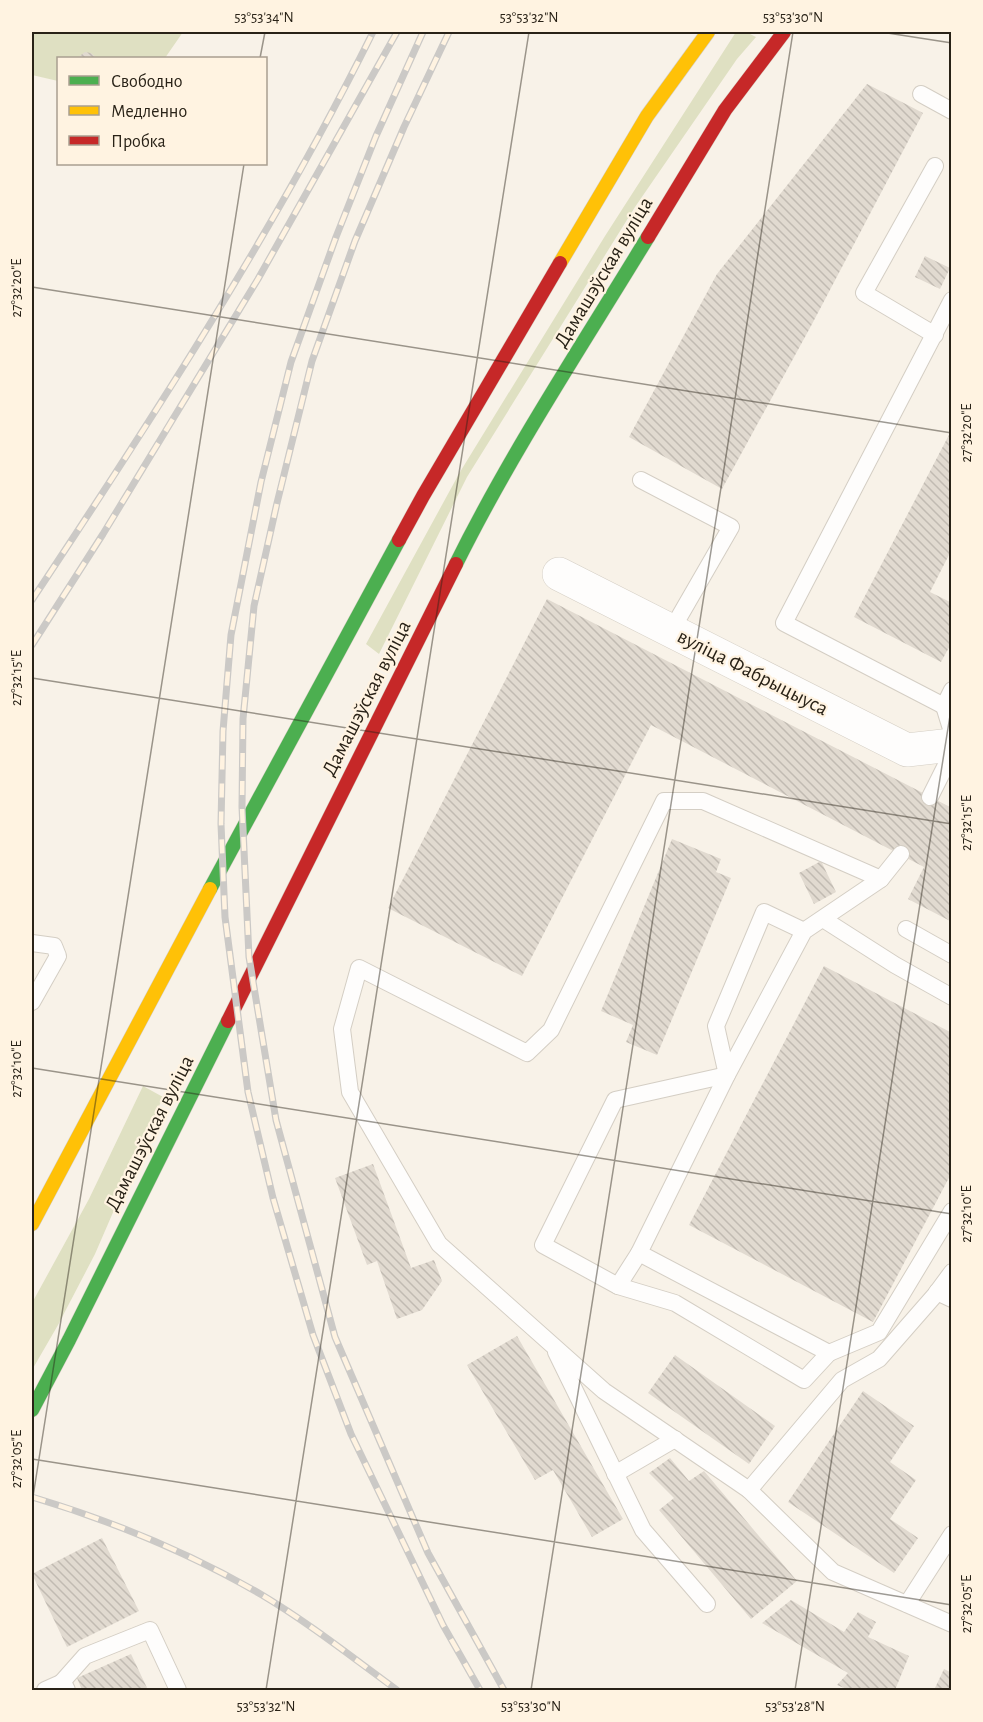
<svg xmlns="http://www.w3.org/2000/svg" width="983" height="1722" font-family="'Alegreya Sans',sans-serif">
<style>
.green{fill:#dfe0c2}
.building{fill:url(#building-back-hatch)}
.lines{fill:none;stroke-linecap:round;stroke-linejoin:round}
.lane-casing{stroke:#d4cec4;stroke-width:18}
.street-casing{stroke:#d4cec4;stroke-width:34}
.fast-casing{stroke:#d4cec4;stroke-width:15}
.slow-casing{stroke:#d4cec4;stroke-width:15}
.jam-casing{stroke:#d4cec4;stroke-width:15}
.lane{stroke:#fefdfc;stroke-width:16}
.street{stroke:#fefdfc;stroke-width:33}
.fast{stroke:#4caf50;stroke-width:14}
.slow{stroke:#ffc107;stroke-width:14}
.jam{stroke:#c62828;stroke-width:14}
.rail-casing{stroke:#cbc9c6;stroke-width:7}
.rail{stroke:#fff3e1;stroke-width:4.5;stroke-dasharray:14;stroke-linecap:butt}
.ticks{fill:none;stroke:#292217;stroke-width:1.5;stroke-opacity:0.45}
.labels{text-anchor:middle;stroke-width:4.5;stroke-linejoin:round;paint-order:stroke}
.street-label{font-size:21px;fill:#292217;stroke:#fff3e1}
.neatline{fill:none;stroke:#292217;stroke-width:2}
.ticks-label{font-size:15px;text-anchor:middle;fill:#292217}
</style>
<defs>
<pattern id="building-back-hatch" width="6" height="6" patternUnits="userSpaceOnUse" patternTransform="scale(1.5)"><rect width="6" height="6" fill="#e1dad0"/><path d="M-1 5l2 2M0 0l6 6M5-1l2 2" fill="none" stroke="#c1bbb2"/></pattern>
</defs>
<rect width="100%" height="100%" fill="#f8f2e8"/>
<g class="green">
<path d="M 32,32 L 183,32 L 165,58 L 58,58 L 58,81 L 32,75 Z"/>
<path d="M 736,32 L 746,32 L 756,37 L 737,59 L 635,207 L 467,477 L 379,654 L 366,644 L 460,472 L 605,236 Z"/>
<path d="M 143,1086 L 163,1097 L 95,1254 L 58,1325 L 32,1370 L 32,1303 L 89,1199 Z"/>
</g>
<g class="building">
<path d="M 85,52 L 91,53 L 97,58 L 77,58 Z"/>
<path d="M 867,84 L 923,113 L 811,326 L 722,489 L 629,437 L 717,274 Z"/>
<path d="M 925,256 L 950,268 L 940,289 L 915,277 Z"/>
<path d="M 952,429 L 952,549 L 930,592 L 952,603 L 952,642 L 941,662 L 854,617 Z"/>
<path d="M 547,599 L 952,808 L 952,922 L 908,899 L 924,867 L 651,725 L 522,976 L 388,908 Z"/>
<path d="M 672,839 L 721,859 L 716,872 L 731,878 L 657,1055 L 626,1042 L 633,1025 L 601,1011 Z"/>
<path d="M 821,861 L 836,892 L 814,904 L 799,873 Z"/>
<path d="M 824,966 L 952,1033 L 952,1172 L 873,1322 L 689,1225 Z"/>
<path d="M 373,1164 L 411,1268 L 434,1260 L 442,1281 L 422,1310 L 397,1319 L 377,1261 L 367,1265 L 335,1178 Z"/>
<path d="M 517,1336 L 623,1519 L 592,1537 L 553,1470 L 535,1480 L 467,1365 Z"/>
<path d="M 675,1355 L 775,1426 L 749,1464 L 648,1393 Z"/>
<path d="M 863,1391 L 914,1426 L 890,1462 L 916,1480 L 890,1519 L 918,1538 L 894,1573 L 788,1502 Z"/>
<path d="M 670,1458 L 689,1481 L 704,1471 L 797,1581 L 751,1619 L 659,1510 L 674,1498 L 649,1473 Z"/>
<path d="M 102,1538 L 139,1611 L 67,1647 L 32,1574 Z"/>
<path d="M 791,1600 L 844,1632 L 858,1612 L 876,1622 L 868,1637 L 909,1656 L 895,1690 L 849,1690 L 837,1685 L 848,1673 L 762,1623 Z"/>
<path d="M 131,1654 L 148,1690 L 82,1690 L 77,1678 Z"/>
<path d="M 944,1669 L 952,1673 L 952,1690 L 934,1690 Z"/>
</g>
<g class="lines">
<defs>
<g id="lane">
<path d="M 921,94 L 952,111"/>
<path d="M 935,335 L 864,293 L 935,166"/>
<path d="M 641,480 L 731,527 L 671,631"/>
<path d="M 952,690 L 944,706 L 952,732"/>
<path d="M 944,706 L 784,623 L 952,300"/>
<path d="M 930,797 L 952,753"/>
<path d="M 901,854 L 881,879 L 804,931 L 727,1075 L 639,1253 L 829,1353 L 879,1332 L 952,1211"/>
<path d="M 881,879 L 703,801 L 664,801 L 551,1030 L 527,1053 L 359,968 L 342,1029 L 350,1092 L 439,1244 L 604,1391 L 749,1490 L 842,1380 L 879,1359 L 935,1295 L 952,1272"/>
<path d="M 823,919 L 895,965 L 952,997"/>
<path d="M 906,929 L 952,955"/>
<path d="M 804,931 L 764,912 L 716,1026 L 727,1075 L 615,1100 L 543,1245 L 618,1286 L 675,1303 L 804,1380 L 829,1353"/>
<path d="M 32,943 L 54,946 L 58,956 L 32,1002"/>
<path d="M 618,1286 L 639,1253"/>
<path d="M 937,1292 L 952,1299"/>
<path d="M 556,1352 L 643,1530 L 707,1604"/>
<path d="M 615,1474 L 675,1439"/>
<path d="M 749,1490 L 833,1572 L 952,1624"/>
<path d="M 907,1604 L 952,1534"/>
<path d="M 62,1682 L 85,1656 L 150,1630 L 178,1690"/>
<path d="M 45,1690 L 63,1682 L 67,1690"/>
</g>
<path id="street" d="M 559,574 L 907,750 L 952,745"/>
<g id="fast">
<path d="M 456,564 C 512,451 583,344 648,237"/>
<path d="M 210,889 L 399,540"/>
<path d="M 32,1410 L 69,1340 L 228,1021"/>
</g>
<g id="slow">
<path d="M 560,263 L 647,116 L 708,32"/>
<path d="M 32,1224 L 210,889"/>
</g>
<g id="jam">
<path d="M 648,237 L 725,110 L 784,32"/>
<path d="M 399,540 L 423,496 L 560,263"/>
<path d="M 228,1021 L 456,564"/>
</g>
</defs>
<use href="#lane" class="lane-casing"/>
<use href="#street" class="street-casing"/>
<use href="#fast" class="fast-casing"/>
<use href="#slow" class="slow-casing"/>
<use href="#jam" class="jam-casing"/>
<use href="#lane" class="lane"/>
<use href="#street" class="street"/>
<use href="#fast" class="fast"/>
<use href="#slow" class="slow"/>
<use href="#jam" class="jam"/>
<defs>
<g id="rail">
<path d="M 423,32 L 376,136 L 336,237 L 291,362 L 261,482 L 231,635 L 223,731 L 221,824 L 225,917 L 248,1092 L 273,1198 L 313,1335 L 351,1434 L 443,1625 L 480,1690"/>
<path d="M 449,32 L 404,127 L 355,241 L 312,361 L 277,503 L 254,606 L 243,719 L 242,807 L 249,957 L 276,1120 L 335,1337 L 428,1553 L 504,1690"/>
<path d="M 32,600 C 154,416 275,230 373,32"/>
<path d="M 32,645 L 103,534 L 258,279 L 397,32"/>
<path d="M 32,1497 C 112,1521 190,1553 262,1595 C 309,1623 353,1658 397,1690"/>
</g>
</defs>
<use href="#rail" class="rail-casing"/>
<use href="#rail" class="rail"/>
</g>
<path class="ticks" d="M 881,32 L 952,43M 260,58 L 265,32M 32,287 L 952,433M 32,678 L 952,824M 32,1068 L 952,1214M 32,1459 L 952,1605M 32,1503 L 244,164M 266,1690 L 529,32M 531,1690 L 793,32M 795,1690 L 952,703"/>
<g class="labels">
<g class="street-label">
<text transform="translate(603 272) rotate(-59)" y="7">Дамашэўская вуліца</text>
<text transform="translate(753 672) rotate(27)" y="7">вуліца Фабрыцыуса</text>
<text transform="translate(366 698) rotate(-63)" y="7">Дамашэўская вуліца</text>
<text transform="translate(149 1133) rotate(-63)" y="7">Дамашэўская вуліца</text>
</g>
</g>
<rect width="983" height="1722" fill="none" stroke="#fff3e1" stroke-width="66"/>
<rect x="57" y="57" width="210" height="108" fill="#fff3e1" stroke="#a99f90" stroke-width="1.5"/>
<rect x="69" y="76" width="30" height="9" fill="#4caf50" stroke="#a99f90" stroke-width="1.5"/>
<text x="111" y="87" font-size="18" fill="#292217">Свободно</text>
<rect x="69" y="106" width="30" height="9" fill="#ffc107" stroke="#a99f90" stroke-width="1.5"/>
<text x="111" y="117" font-size="18" fill="#292217">Медленно</text>
<rect x="69" y="136" width="30" height="9" fill="#c62828" stroke="#a99f90" stroke-width="1.5"/>
<text x="111" y="147" font-size="18" fill="#292217">Пробка</text>
<rect x="33" y="33" width="917" height="1656" class="neatline"/>
<g class="ticks-label">
<text x="264" y="22">53°53'34"N</text>
<text x="529" y="22">53°53'32"N</text>
<text x="793" y="22">53°53'30"N</text>
<text transform="translate(16 288) rotate(-90)" y="5">27°32'20"E</text>
<text transform="translate(966 433) rotate(-90)" y="5">27°32'20"E</text>
<text transform="translate(16 678) rotate(-90)" y="5">27°32'15"E</text>
<text transform="translate(966 823) rotate(-90)" y="5">27°32'15"E</text>
<text transform="translate(16 1069) rotate(-90)" y="5">27°32'10"E</text>
<text transform="translate(966 1214) rotate(-90)" y="5">27°32'10"E</text>
<text transform="translate(16 1459) rotate(-90)" y="5">27°32'05"E</text>
<text transform="translate(966 1604) rotate(-90)" y="5">27°32'05"E</text>
<text x="266" y="1711">53°53'32"N</text>
<text x="531" y="1711">53°53'30"N</text>
<text x="795" y="1711">53°53'28"N</text>
</g>
</svg>
